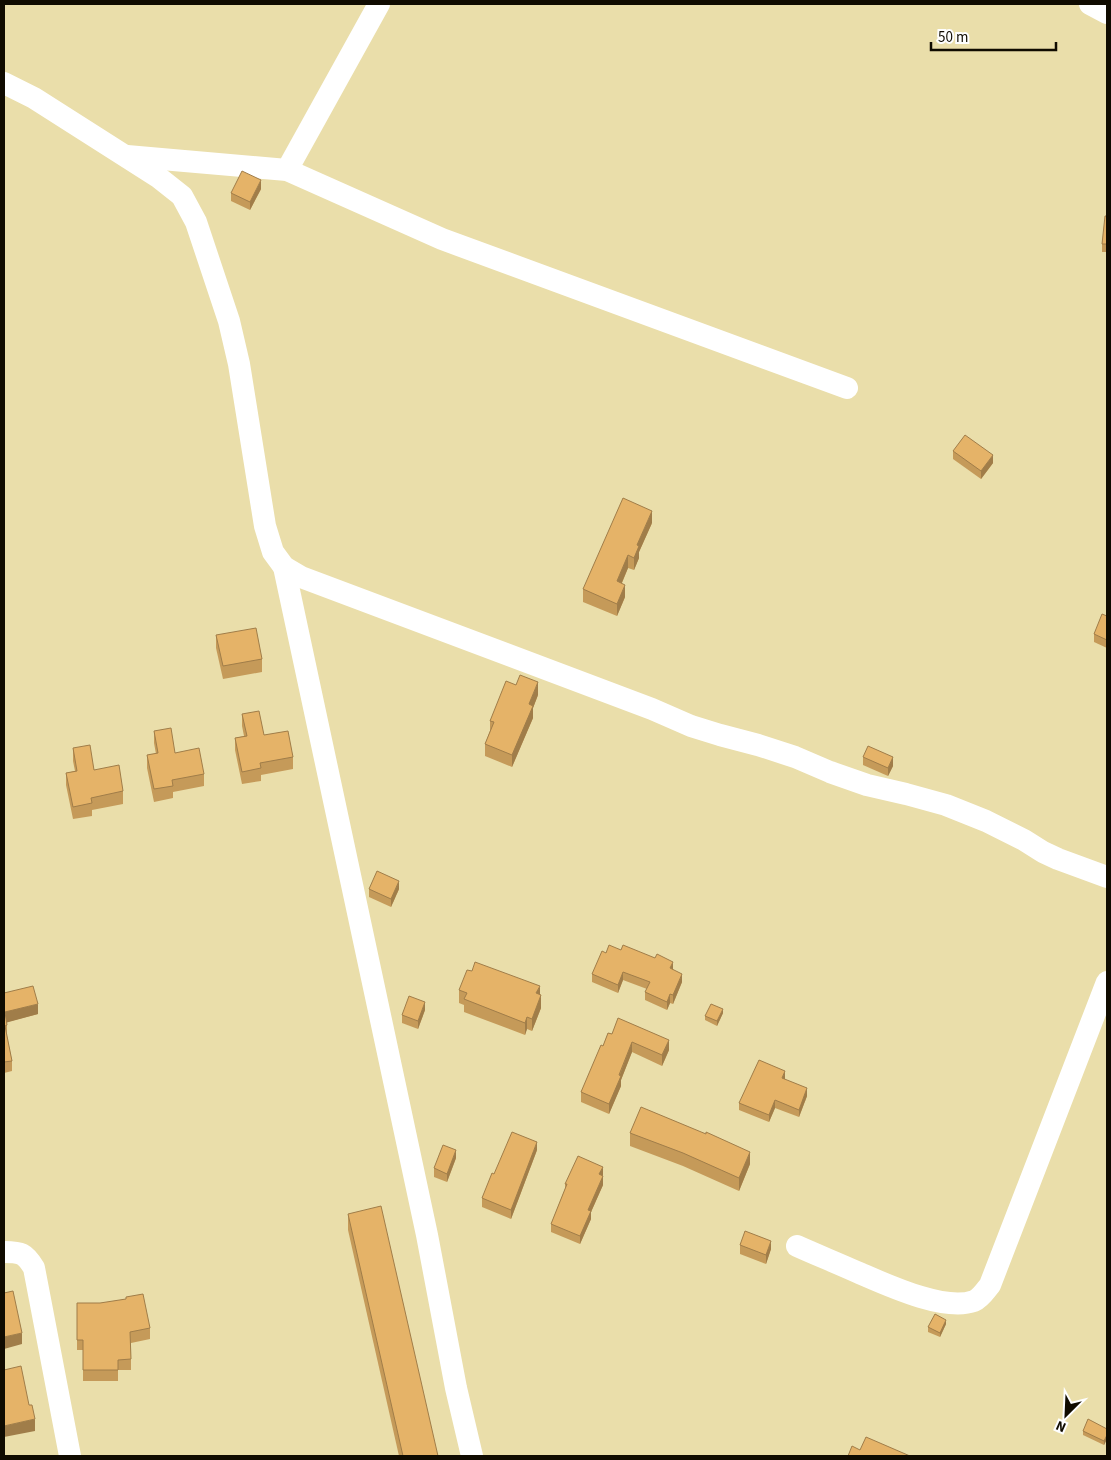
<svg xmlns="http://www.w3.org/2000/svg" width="1111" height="1460" font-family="'Source Sans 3',sans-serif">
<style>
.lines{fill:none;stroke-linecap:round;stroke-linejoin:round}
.minor{stroke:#fff;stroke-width:22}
.wall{fill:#c59a59}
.shaded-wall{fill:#a07d49}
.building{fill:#e5b368;stroke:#a07d49}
</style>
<rect width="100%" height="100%" fill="#eadeaa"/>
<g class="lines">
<g class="minor">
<path d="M 1090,4 L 1107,13"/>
<path d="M 4,83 L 34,98 L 158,177 L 182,196 L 196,222 L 229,321 L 239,364 L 265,526 L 273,552 L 284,567 L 301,577 L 652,709 L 691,726 L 720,735 L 758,745 L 795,757 L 830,772 L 867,785 L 906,794 L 946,805 L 986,821 L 1024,840 L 1043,852 L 1058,859 L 1107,877"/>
<path d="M 127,156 L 287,170 L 442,239 L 847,388"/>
<path d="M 287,170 L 379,4"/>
<path d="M 284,567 L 427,1235 L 456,1388 L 472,1456"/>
<path d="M 797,1246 C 817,1255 837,1263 857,1272 C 885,1284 944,1312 974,1301 C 981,1298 985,1291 990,1285 L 1107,982"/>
<path d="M 4,1252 C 21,1252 25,1253 34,1268 L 70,1456"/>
</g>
</g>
<g class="wall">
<path d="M 261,189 L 250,210 L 231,201 L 231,193 Z"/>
<path d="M 1107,216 L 1107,252 L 1102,252 L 1102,244 Z"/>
<path d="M 953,451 L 993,463 L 981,479 L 953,459 Z"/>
<path d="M 652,523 L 639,552 L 639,558 L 634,570 L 628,568 L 622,583 L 625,597 L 617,616 L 583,602 L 583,589 Z"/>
<path d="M 1107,616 L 1107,648 L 1094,642 L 1094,634 Z"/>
<path d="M 216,635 L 262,659 L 262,672 L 223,679 L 216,648 Z"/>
<path d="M 538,695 L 533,708 L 533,718 L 512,767 L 485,756 L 485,744 L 490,731 L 490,721 Z"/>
<path d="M 242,714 L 264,735 L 293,757 L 293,769 L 261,775 L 261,781 L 242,784 L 235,750 L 235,738 L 244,736 L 242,726 Z"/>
<path d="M 154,731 L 175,753 L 204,774 L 204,786 L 173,792 L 173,798 L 154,802 L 147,768 L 147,755 L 156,754 L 154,743 Z"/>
<path d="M 73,748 L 94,770 L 123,791 L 123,804 L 92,810 L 92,816 L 73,819 L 66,785 L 66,773 L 75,771 L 73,761 Z"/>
<path d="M 863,757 L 893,766 L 888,776 L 863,765 Z"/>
<path d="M 369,889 L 399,889 L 391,907 L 369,897 Z"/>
<path d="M 606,953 L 673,969 L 682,982 L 673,1004 L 670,1003 L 667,1010 L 645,1000 L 645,992 L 647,989 L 623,980 L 618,993 L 592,982 L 592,974 Z"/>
<path d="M 459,990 L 540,995 L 541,1008 L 532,1031 L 527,1029 L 525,1035 L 464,1012 L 464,1005 L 459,1003 Z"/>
<path d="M 4,993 L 38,1014 L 7,1022 L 7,1036 L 12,1061 L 12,1071 L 4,1073 Z"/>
<path d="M 425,1010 L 418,1029 L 402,1023 L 402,1015 Z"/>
<path d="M 723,1013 L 717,1026 L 705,1020 L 705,1016 Z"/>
<path d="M 608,1033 L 669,1050 L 662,1066 L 632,1052 L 621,1080 L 621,1086 L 609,1114 L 581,1102 L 581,1092 L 603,1046 Z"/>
<path d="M 784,1080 L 807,1096 L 799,1117 L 775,1108 L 769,1122 L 739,1110 L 739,1103 Z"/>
<path d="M 630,1133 L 750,1164 L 739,1191 L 683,1166 L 630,1146 Z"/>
<path d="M 537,1150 L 511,1219 L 482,1207 L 482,1198 L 494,1174 Z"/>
<path d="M 456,1158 L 447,1182 L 434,1177 L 434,1168 Z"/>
<path d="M 603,1175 L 603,1185 L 591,1212 L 591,1219 L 580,1244 L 551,1232 L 551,1224 L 565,1189 L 565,1184 Z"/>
<path d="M 348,1214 L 438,1456 L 399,1456 L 348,1230 Z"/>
<path d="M 740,1245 L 771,1249 L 766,1264 L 740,1254 Z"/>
<path d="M 77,1303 L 150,1328 L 150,1339 L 131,1343 L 131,1370 L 118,1370 L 118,1381 L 83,1381 L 83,1350 L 77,1350 Z"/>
<path d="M 946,1324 L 940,1337 L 928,1332 L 928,1327 Z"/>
<path d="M 1107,1429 L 1107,1439 L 1104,1445 L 1083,1435 L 1083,1431 Z"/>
</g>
<g class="shaded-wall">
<path d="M 261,180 L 261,189 L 250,210 L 250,202 Z"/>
<path d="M 993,455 L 993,463 L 981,479 L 981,471 Z"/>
<path d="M 652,511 L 652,523 L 639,552 L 639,558 L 634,570 L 634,558 L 637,545 Z"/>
<path d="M 628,555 L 628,568 L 617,594 L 617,581 Z"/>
<path d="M 625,585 L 625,597 L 617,616 L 617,604 Z"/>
<path d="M 538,682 L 538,695 L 533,708 L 533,718 L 512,767 L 512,755 L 529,704 Z"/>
<path d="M 893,757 L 893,766 L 888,776 L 888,768 Z"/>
<path d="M 399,881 L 399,889 L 391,907 L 391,899 Z"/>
<path d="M 673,962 L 673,970 L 670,968 Z"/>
<path d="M 623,972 L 623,980 L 618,993 L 618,985 Z"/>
<path d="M 682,974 L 682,982 L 673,1004 L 673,995 Z"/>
<path d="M 540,986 L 540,998 L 536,993 Z"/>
<path d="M 670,994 L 670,1003 L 667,1010 L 667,1002 Z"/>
<path d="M 541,995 L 541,1008 L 532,1031 L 532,1019 Z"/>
<path d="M 425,1002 L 425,1010 L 418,1029 L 418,1021 Z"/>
<path d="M 38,1004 L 38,1014 L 5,1023 L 5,1012 Z"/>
<path d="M 723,1009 L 723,1013 L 717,1026 L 717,1021 Z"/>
<path d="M 527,1017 L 527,1029 L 525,1035 L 525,1023 Z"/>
<path d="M 669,1040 L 669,1050 L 662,1066 L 662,1055 Z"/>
<path d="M 632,1042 L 632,1052 L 621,1080 L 621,1086 L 609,1114 L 609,1104 Z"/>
<path d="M 785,1071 L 785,1079 L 782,1086 L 782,1078 Z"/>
<path d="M 807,1088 L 807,1096 L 799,1117 L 799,1110 Z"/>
<path d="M 775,1100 L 775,1108 L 769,1122 L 769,1115 Z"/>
<path d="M 537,1142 L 537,1150 L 511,1219 L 511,1210 Z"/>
<path d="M 456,1150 L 456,1158 L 447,1182 L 447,1174 Z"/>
<path d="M 750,1152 L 750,1164 L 739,1191 L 739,1178 Z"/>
<path d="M 603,1167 L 603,1175 L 599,1183 L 599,1174 Z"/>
<path d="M 603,1176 L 603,1185 L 591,1212 L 591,1219 L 580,1244 L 580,1236 L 588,1210 Z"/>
<path d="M 771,1241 L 771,1249 L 766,1264 L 766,1255 Z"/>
<path d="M 946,1320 L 946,1324 L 940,1337 L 940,1333 Z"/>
<path d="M 22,1333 L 22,1344 L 4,1349 L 4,1337 Z"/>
<path d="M 35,1419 L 35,1431 L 4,1437 L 4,1426 Z"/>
<path d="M 1107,1435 L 1107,1439 L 1104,1445 L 1104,1441 Z"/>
</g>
<g class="building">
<path d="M 242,171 L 261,180 L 250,202 L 231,193 Z"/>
<path d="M 1105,216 L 1107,216 L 1107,244 L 1102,244 Z"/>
<path d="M 965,435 L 993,455 L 981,471 L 953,451 Z"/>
<path d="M 623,498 L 652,511 L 637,545 L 639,546 L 634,558 L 628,555 L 617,581 L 625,585 L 617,604 L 583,589 Z"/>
<path d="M 1102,614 L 1107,616 L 1107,640 L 1094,634 Z"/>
<path d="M 256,628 L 262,659 L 223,666 L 216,635 Z"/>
<path d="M 520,675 L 538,682 L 529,704 L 533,706 L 512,755 L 485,744 L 494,722 L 490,721 L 506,681 L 516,685 Z"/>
<path d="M 259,711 L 264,735 L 288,731 L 293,757 L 260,763 L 261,768 L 242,772 L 235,738 L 247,736 L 242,714 Z"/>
<path d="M 171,728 L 175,753 L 199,748 L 204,774 L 172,780 L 173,786 L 154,789 L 147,755 L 158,753 L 154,731 Z"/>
<path d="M 90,745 L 94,770 L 119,765 L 123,791 L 91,798 L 92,803 L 73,807 L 66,773 L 77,771 L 73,748 Z"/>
<path d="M 868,746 L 893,757 L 888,768 L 863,757 Z"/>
<path d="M 377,871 L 399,881 L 391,899 L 369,889 Z"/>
<path d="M 609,945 L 621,950 L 623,945 L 655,958 L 657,954 L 673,962 L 670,968 L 682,974 L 673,995 L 670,994 L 667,1002 L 645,992 L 650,982 L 623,972 L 618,985 L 592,974 L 602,951 L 606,953 Z"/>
<path d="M 475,962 L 540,986 L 536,993 L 541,995 L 532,1019 L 527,1017 L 525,1023 L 464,999 L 467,993 L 459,990 L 467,970 L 472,971 Z"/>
<path d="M 33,986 L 38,1004 L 5,1012 L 7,1025 L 5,1026 L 12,1061 L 4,1062 L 4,993 Z"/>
<path d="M 409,996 L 425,1002 L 418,1021 L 402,1015 Z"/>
<path d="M 711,1004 L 723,1009 L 717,1021 L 705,1016 Z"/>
<path d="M 618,1018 L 669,1040 L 662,1055 L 632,1042 L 619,1075 L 621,1076 L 609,1104 L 581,1092 L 601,1045 L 603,1046 L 608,1033 L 612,1034 Z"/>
<path d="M 759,1060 L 785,1071 L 782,1078 L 807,1088 L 799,1110 L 775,1100 L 769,1115 L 739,1103 Z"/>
<path d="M 641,1107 L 706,1134 L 706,1132 L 750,1152 L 739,1178 L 683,1153 L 630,1133 Z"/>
<path d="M 512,1132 L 537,1142 L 511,1210 L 482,1198 L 492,1173 L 494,1174 Z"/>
<path d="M 443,1145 L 456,1150 L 447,1174 L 434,1168 Z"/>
<path d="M 578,1156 L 603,1167 L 599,1174 L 603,1176 L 588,1210 L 591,1211 L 580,1236 L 551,1224 L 567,1184 L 565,1184 Z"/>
<path d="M 381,1206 L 438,1456 L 403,1456 L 348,1214 Z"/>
<path d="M 745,1231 L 771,1241 L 766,1255 L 740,1245 Z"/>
<path d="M 13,1291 L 22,1333 L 4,1337 L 4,1293 Z"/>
<path d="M 143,1294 L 150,1328 L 130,1332 L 131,1359 L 118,1360 L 118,1370 L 83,1370 L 83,1340 L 77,1340 L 77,1303 L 100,1303 L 126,1299 L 126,1297 Z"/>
<path d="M 935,1314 L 946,1320 L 940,1333 L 928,1327 Z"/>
<path d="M 21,1366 L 29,1405 L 32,1405 L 35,1419 L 4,1426 L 4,1370 Z"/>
<path d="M 1088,1419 L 1107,1429 L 1107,1435 L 1104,1441 L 1083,1431 Z"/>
<path d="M 866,1437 L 910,1456 L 848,1456 L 852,1446 L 860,1450 Z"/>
</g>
<rect width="1111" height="1460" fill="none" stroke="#100b00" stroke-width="10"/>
<g transform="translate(1066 1415) rotate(204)" stroke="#fefefe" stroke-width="4" paint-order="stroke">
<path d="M0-4L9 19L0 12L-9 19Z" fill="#100b00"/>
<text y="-8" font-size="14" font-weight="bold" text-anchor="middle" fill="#100b00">N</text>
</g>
<path d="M931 42v8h125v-8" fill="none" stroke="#100b00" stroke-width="2.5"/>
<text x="938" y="42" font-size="15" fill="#100b00" stroke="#fefefe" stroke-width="4" paint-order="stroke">50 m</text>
</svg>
